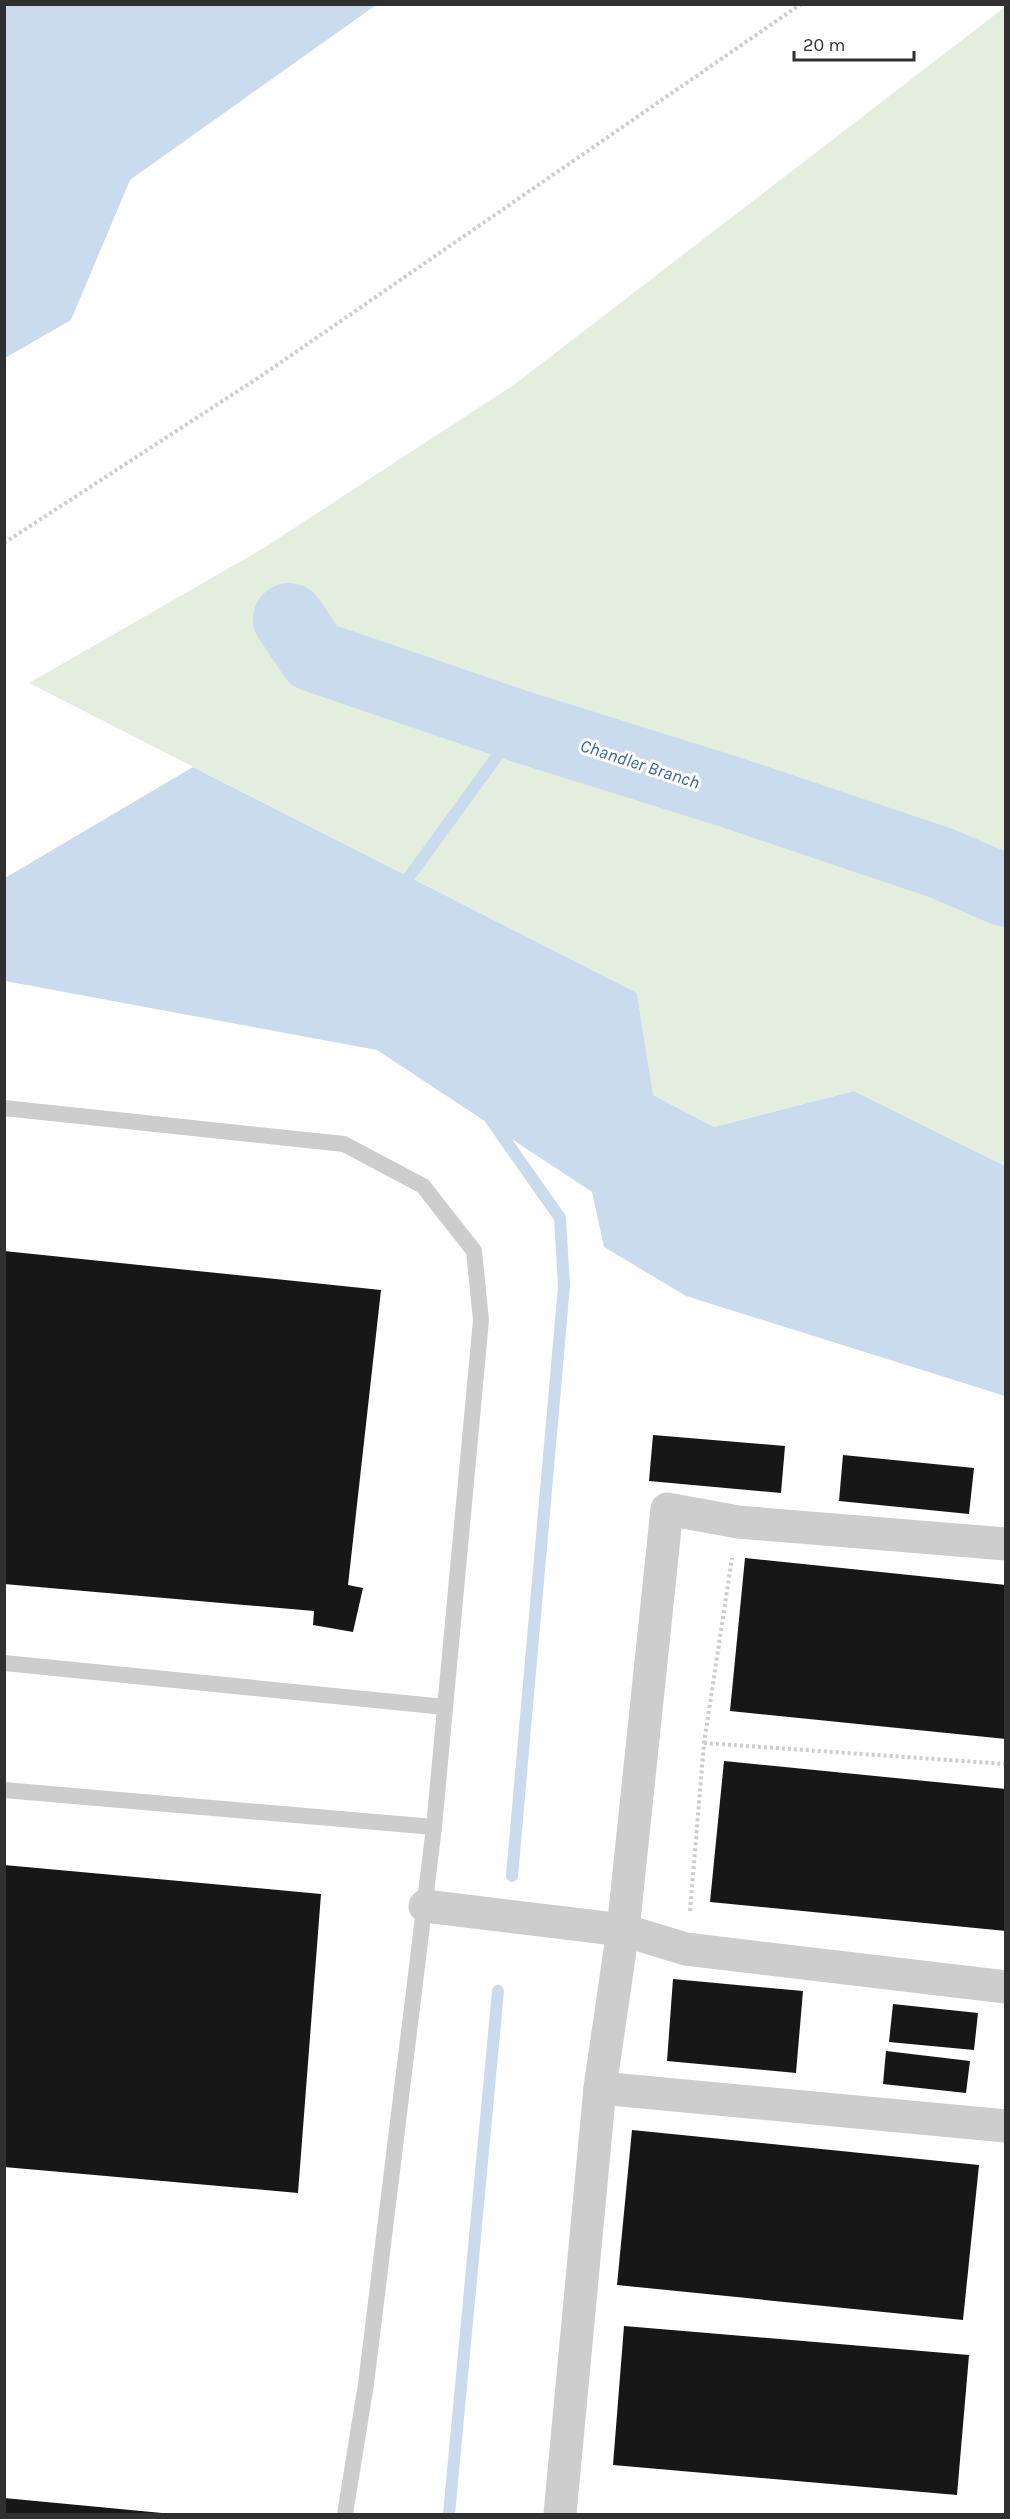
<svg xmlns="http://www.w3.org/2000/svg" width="1010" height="2519" font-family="Karla,sans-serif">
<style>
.green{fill:#e4eede}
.water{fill:#cadbee}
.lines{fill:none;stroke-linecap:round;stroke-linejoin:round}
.stream{stroke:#cadbee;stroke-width:12}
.river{stroke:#cadbee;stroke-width:72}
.building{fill:#171717}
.path{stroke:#cdcdcd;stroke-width:4;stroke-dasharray:3 3;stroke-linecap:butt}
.lane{stroke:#cdcdcd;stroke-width:16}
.street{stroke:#cdcdcd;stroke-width:33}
.labels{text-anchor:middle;stroke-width:6;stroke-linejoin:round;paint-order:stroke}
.water-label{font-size:18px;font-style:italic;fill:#3b6696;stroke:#fff}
</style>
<rect width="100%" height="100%" fill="#fff"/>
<path class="green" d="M 1005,7 L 1005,1166 L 854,1091 L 714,1127 L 653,1095 L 637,993 L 29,683 L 262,549 L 515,384 Z"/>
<g class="water">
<path d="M 5,4 L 376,4 L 376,5 L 130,180 L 71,320 L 5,358 Z"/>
<path d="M 193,767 L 637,993 L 653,1095 L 714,1127 L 854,1091 L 1005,1166 L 1005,1396 L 686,1296 L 604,1247 L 592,1192 L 377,1050 L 5,981 L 5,878 Z"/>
</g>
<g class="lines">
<g class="stream">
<path d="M 401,888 L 519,726"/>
<path d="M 489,1117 L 560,1218 L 564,1286 L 512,1876"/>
<path d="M 449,2514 L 498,1991"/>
</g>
<path class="river" d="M 289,619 L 314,656 L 519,726 L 730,792 L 941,863 L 1006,891"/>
</g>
<g class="building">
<path d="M 4,1251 L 381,1290 L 348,1585 L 363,1588 L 353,1632 L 313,1625 L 314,1611 L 4,1584 Z"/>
<path d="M 653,1435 L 785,1446 L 781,1493 L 649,1481 Z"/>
<path d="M 843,1455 L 974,1468 L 969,1514 L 839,1501 Z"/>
<path d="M 745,1558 L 1006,1585 L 1006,1739 L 730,1711 Z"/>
<path d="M 724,1761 L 1006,1789 L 1006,1931 L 710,1902 Z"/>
<path d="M 4,1865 L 321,1894 L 298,2193 L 4,2167 Z"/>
<path d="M 673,1979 L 803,1991 L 796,2073 L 667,2061 Z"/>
<path d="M 893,2004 L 978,2013 L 974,2050 L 889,2042 Z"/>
<path d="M 886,2051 L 970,2061 L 966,2093 L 883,2084 Z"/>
<path d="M 632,2130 L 979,2165 L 963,2320 L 617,2285 Z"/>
<path d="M 624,2326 L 969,2355 L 957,2495 L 613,2465 Z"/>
<path d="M 4,2498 L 162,2513 L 162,2514 L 4,2514 Z"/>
</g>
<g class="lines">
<g class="path">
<path d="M 4,543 L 261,376 L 801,4"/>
<path d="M 704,1743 L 1006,1764"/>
<path d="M 690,1911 L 704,1743 L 732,1558"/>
</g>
<g class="lane">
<path d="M 4,1108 L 344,1144 L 423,1186 L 474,1251 L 481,1320 L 434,1827"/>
<path d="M 4,1663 L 445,1707"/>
<path d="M 4,1790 L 434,1827 L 366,2384 L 345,2514"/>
</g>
<g class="street">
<path d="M 1006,1544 L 738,1522 L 667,1509 L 623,1930 L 686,1949 L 1006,1987"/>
<path d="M 425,1906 L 623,1930 L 600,2088 L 560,2514"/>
<path d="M 600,2088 L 1006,2126"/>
</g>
</g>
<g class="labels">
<g class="water-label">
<text transform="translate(640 764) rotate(18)" y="6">Chandler Branch</text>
</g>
</g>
<rect width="1010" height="2519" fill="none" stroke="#303030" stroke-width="12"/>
<path d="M794 51v9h120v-9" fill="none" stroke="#303030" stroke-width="3"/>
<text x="803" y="51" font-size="18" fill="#303030" stroke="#ffffff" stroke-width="4.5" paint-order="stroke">20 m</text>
</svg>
